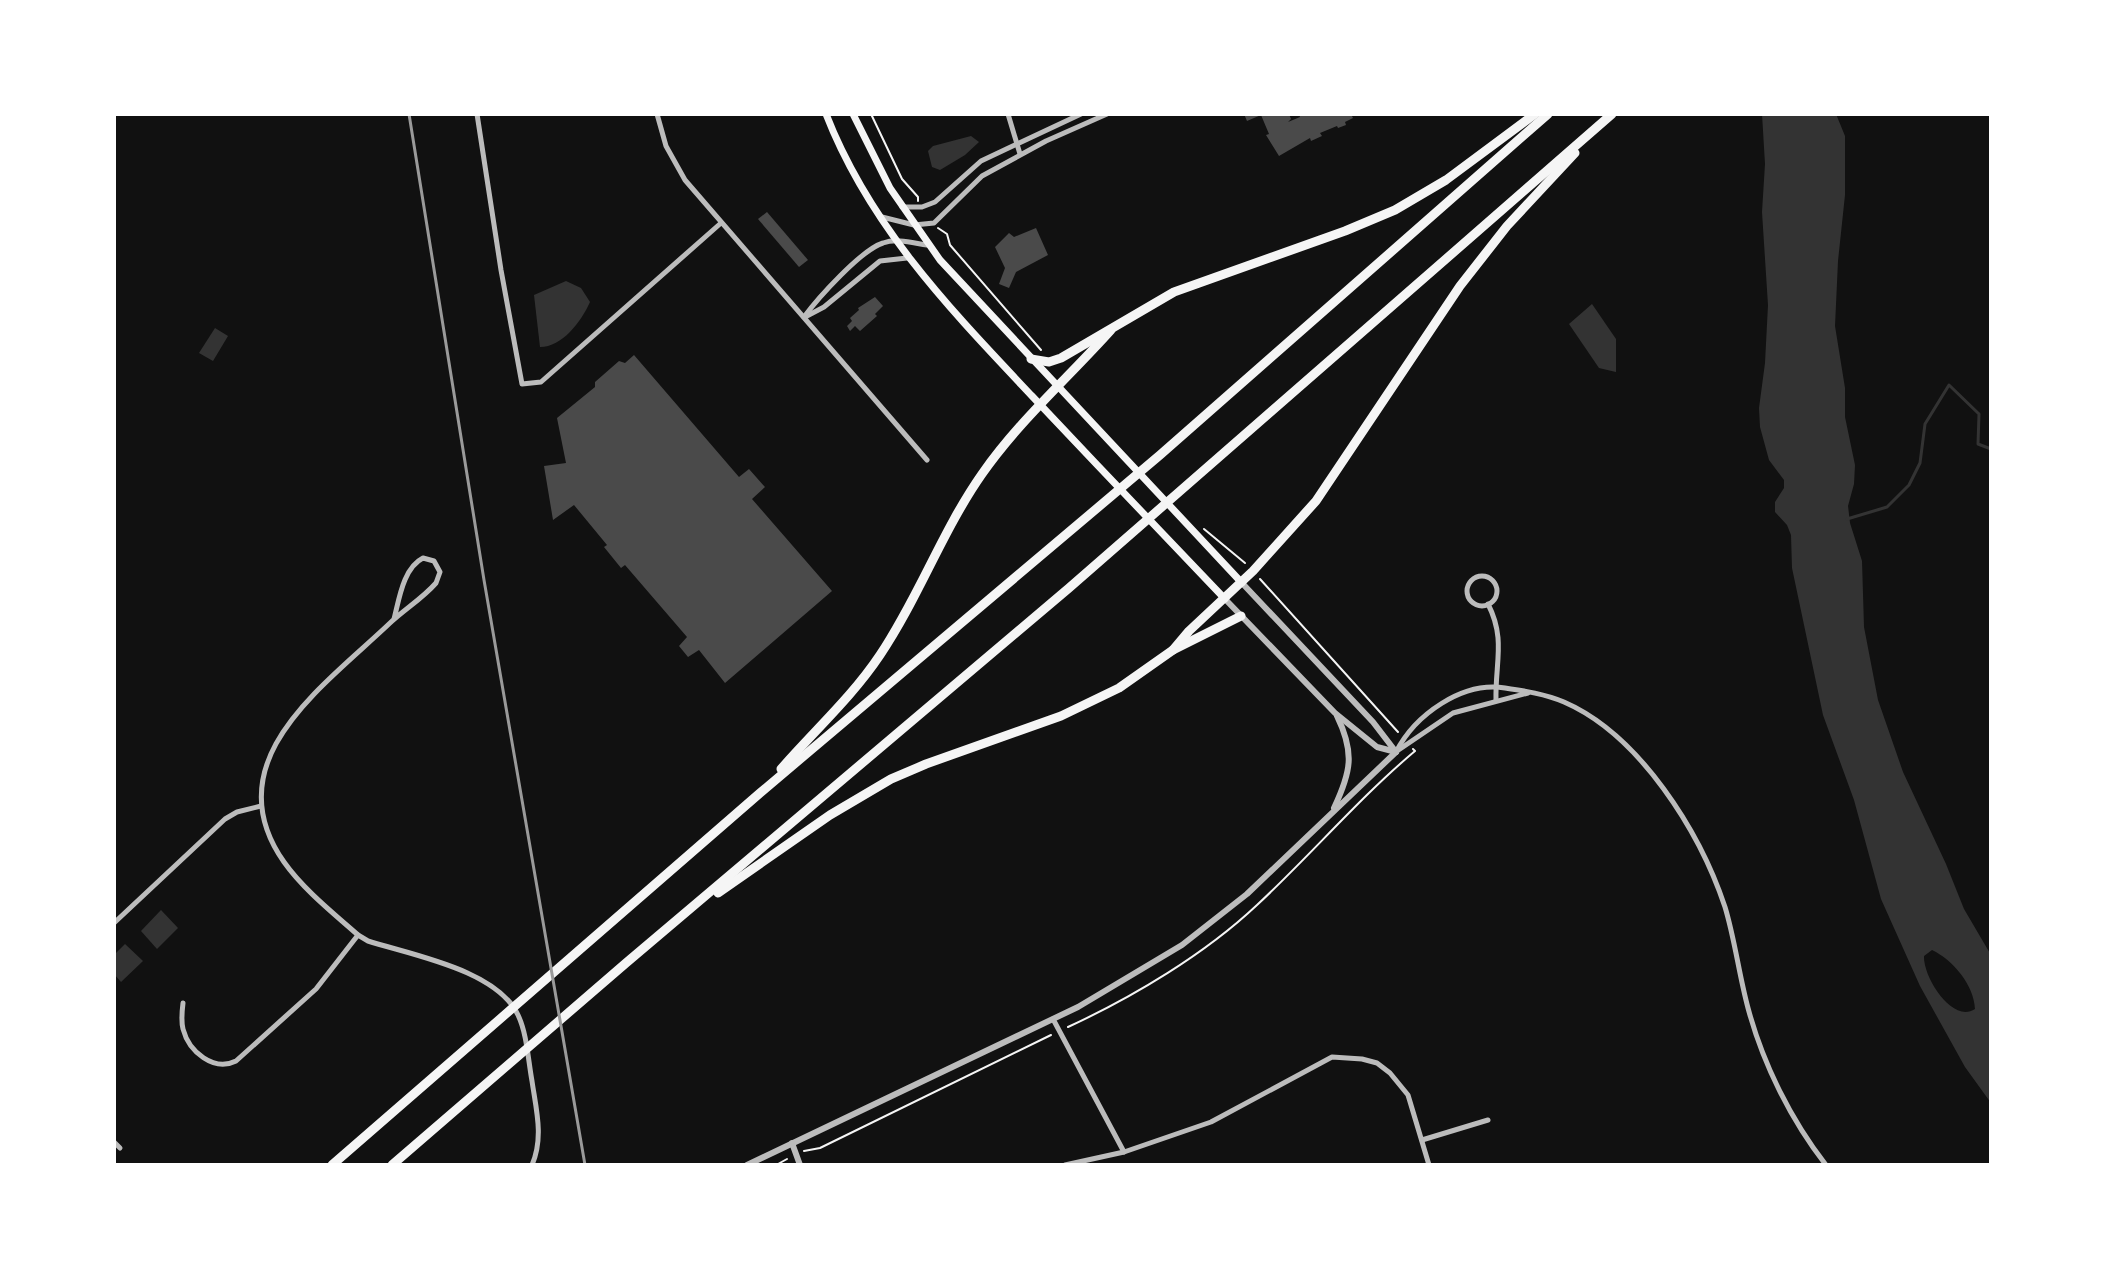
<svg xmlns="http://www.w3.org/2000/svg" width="2105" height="1279" font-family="'Golos Text',sans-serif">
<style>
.water{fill:#333;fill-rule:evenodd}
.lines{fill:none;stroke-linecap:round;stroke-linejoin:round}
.stream{stroke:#333;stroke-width:3}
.building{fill:#4a4a4a}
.path{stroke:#f5f5f5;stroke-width:2}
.minor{stroke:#bcbcbc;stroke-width:5}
.tertiary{stroke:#bcbcbc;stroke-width:6}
.secondary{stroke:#f5f5f5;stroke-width:7}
.motorway{stroke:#f5f5f5;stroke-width:9}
.rail{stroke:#9a9a9a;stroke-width:3}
</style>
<rect width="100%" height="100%" fill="#111"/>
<g class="water">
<path d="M 1762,114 L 1836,114 L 1845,136 L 1845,195 L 1838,261 L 1835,326 L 1845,388 L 1845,417 L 1855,465 L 1854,484 L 1848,506 L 1850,523 L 1862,561 L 1864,627 L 1878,700 L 1903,772 L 1946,864 L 1964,909 L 1991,955 L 1991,1103 L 1965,1067 L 1920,986 L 1881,899 L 1854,800 L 1823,715 L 1792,568 L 1791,535 L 1787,525 L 1775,512 L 1775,502 L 1784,488 L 1784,480 L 1769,460 L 1760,427 L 1759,408 L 1765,363 L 1768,305 L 1762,212 L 1765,164 ZM 1932,950 C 1953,960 1974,985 1975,1009 C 1952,1024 1923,977 1924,956 Z"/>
<path d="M 971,136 L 979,142 L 965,155 L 940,170 L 932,167 L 928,151 L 933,146 Z"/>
<path d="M 566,281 L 581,288 L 590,302 C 581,322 562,347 540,347 L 534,295 Z"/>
<path d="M 1592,304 L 1616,339 L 1616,372 L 1599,368 L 1569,324 Z"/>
<path d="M 215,328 L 228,336 L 213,361 L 199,353 Z"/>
<path d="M 161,910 L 178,928 L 157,949 L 141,931 Z"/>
<path d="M 125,944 L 143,961 L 121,982 L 114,974 L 114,955 Z"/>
</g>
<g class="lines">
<path class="stream" d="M 1847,519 L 1887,507 L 1909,485 L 1920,463 L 1925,424 L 1949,385 L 1979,414 L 1978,444 L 1991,449"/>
</g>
<g class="building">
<path d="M 1244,114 L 1289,114 L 1291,119 L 1288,122 L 1300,117 L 1299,114 L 1351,114 L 1353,118 L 1345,122 L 1346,125 L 1338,128 L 1337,126 L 1320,133 L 1322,136 L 1311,141 L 1310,138 L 1279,156 L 1266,135 L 1269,134 L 1261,115 L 1247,121 Z"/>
<path d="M 767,212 L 808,260 L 799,267 L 758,219 Z"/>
<path d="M 1036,228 L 1048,255 L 1016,272 L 1009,288 L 999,284 L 1005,268 L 995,247 L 1009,233 L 1014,237 Z"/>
<path d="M 875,297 L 883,306 L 875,314 L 877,316 L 860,331 L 855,326 L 850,331 L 847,326 L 852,321 L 850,318 L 859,310 L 858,308 Z"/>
<path d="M 634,355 L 739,477 L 749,469 L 765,487 L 752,499 L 832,591 L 725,683 L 699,650 L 688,657 L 679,646 L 687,637 L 625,565 L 621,568 L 604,547 L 607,545 L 574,505 L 553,520 L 544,466 L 566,463 L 557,418 L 595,387 L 595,382 L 619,361 L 625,363 Z"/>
</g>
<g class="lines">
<g class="path">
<path d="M 871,114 L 902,179 L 918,197 L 918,201"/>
<path d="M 938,228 L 947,234 L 950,245 L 1041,350"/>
<path d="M 1204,529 L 1245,563"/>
<path d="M 1260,579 L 1398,732"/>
<path d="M 1068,1027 C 1133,997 1205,954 1257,905 C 1311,855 1359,798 1415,751 L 1413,749"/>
<path d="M 804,1151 L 820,1148 L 1051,1035"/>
<path d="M 778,1164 L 787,1159"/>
</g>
<g class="minor">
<path d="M 477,114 L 501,270 L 522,384 L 541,382 L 721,223"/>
<path d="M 657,114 L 666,146 L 685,180 L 927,460"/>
<path d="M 1008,114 L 1020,154"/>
<path d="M 902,207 L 922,207 L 935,202 L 981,161 L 1081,114"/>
<path d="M 882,217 L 914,225 L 934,223 L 982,176 L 1046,141 L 1107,114"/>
<path d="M 804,317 C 818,298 861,250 883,243 C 897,238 913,243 927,245"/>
<path d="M 805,317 L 824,307 L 880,261 L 907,258"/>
<circle cx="1482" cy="591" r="15"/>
<path d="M 1488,604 C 1506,639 1495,663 1496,700"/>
<path d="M 394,619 C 399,600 403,568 423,558 L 434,561 L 440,572 L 436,583 C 423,598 405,609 390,623 C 324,686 213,761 284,862 C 303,889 333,913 358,935 L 368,941 C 412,955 497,970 518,1015 C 527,1034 528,1059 532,1081 C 536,1109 544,1137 532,1165"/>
<path d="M 1397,751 L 1453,713 L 1528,693"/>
<path d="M 1396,752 C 1415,715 1462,681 1505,688 C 1525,691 1545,694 1564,702 C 1640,735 1700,832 1725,907 C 1735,940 1739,975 1748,1008 C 1763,1064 1791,1120 1826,1165"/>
<path d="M 114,923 L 225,819 L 237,812 L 261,806"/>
<path d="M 183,1003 C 182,1011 181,1021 183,1029 C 189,1052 214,1072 236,1061 L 316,989 L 358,935"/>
<path d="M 1053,1019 L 1124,1152"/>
<path d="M 1422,1140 L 1488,1120"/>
<path d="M 114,1142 L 120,1148"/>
<path d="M 1065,1165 L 1124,1152 L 1211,1122 L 1332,1057 L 1362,1059 L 1377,1063 L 1390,1073 L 1408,1095 L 1429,1165"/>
</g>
<g class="tertiary">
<path d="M 1242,583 L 1373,722 L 1396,752"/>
<path d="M 1225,599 L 1335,713 L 1377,747 L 1396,752"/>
<path d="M 1334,808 C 1351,772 1355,753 1337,716"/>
<path d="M 792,1143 L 800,1165"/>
<path d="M 747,1165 L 1078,1007 L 1182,945 L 1247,894 L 1396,752"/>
</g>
<g class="secondary">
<path d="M 826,114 C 870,227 951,310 1032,396 C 1096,464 1160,531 1225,599"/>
<path d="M 853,114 L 890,188 L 940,260 L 1242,583"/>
</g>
<g class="motorway">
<path d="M 1031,359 L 1049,362 L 1061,358 L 1174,292 L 1345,231 L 1395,210 L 1446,180 L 1535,114"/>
<path d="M 1173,650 L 1189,631 L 1253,571 L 1316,501 L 1460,286 L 1507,226 L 1575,153"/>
<path d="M 781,769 C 814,731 852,697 880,655 C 919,597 942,531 982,474 C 1019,421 1068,378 1111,330"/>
<path d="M 718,893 L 830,815 L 891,779 L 926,764 L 1061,716 L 1119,688 L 1173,650 L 1241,616"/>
<path d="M 332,1165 L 760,793 L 1160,455 L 1548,114"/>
<path d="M 392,1165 L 626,963 L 1069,588 L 1612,114"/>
</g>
<path class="rail" d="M 409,114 L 484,580 L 585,1165"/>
</g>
<rect width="2105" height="1279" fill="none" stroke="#ffffff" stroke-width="232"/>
</svg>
